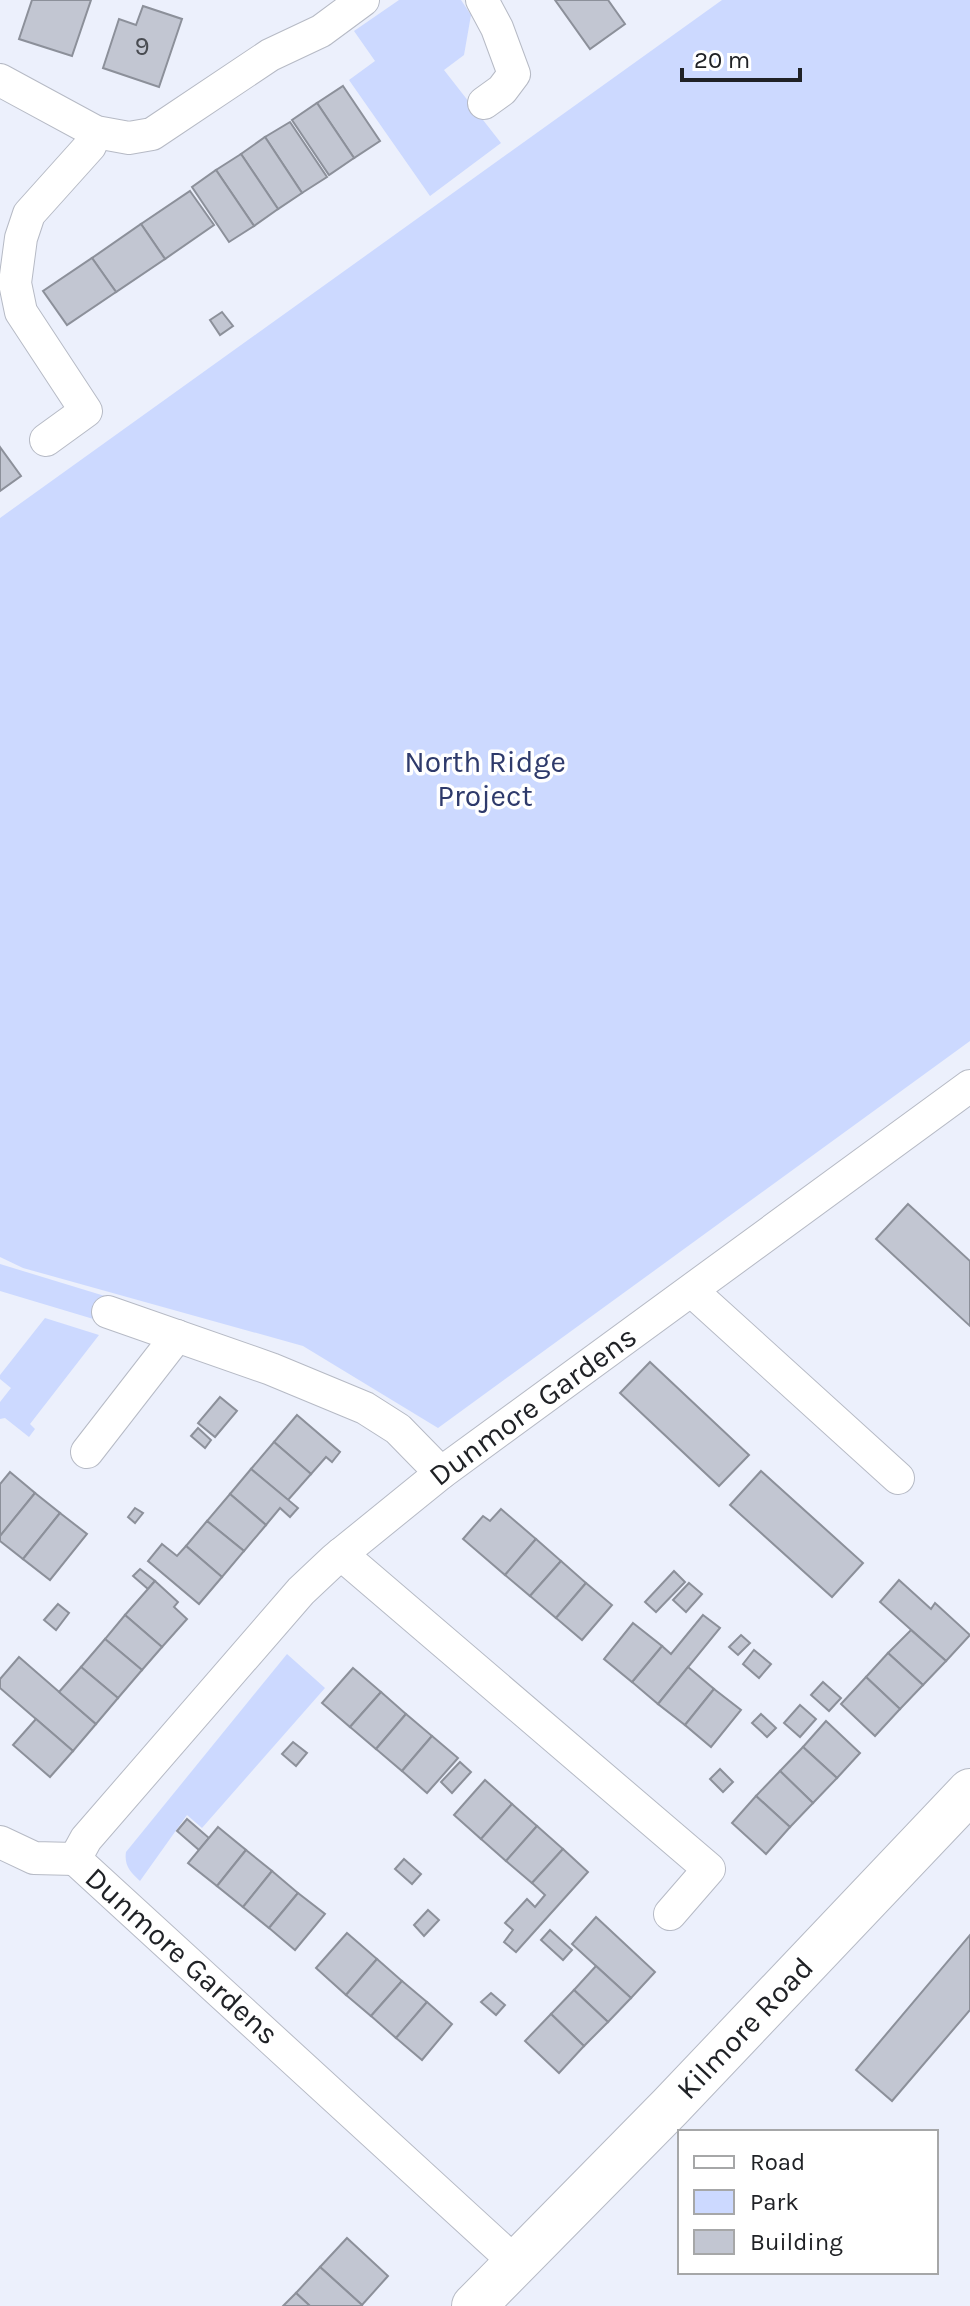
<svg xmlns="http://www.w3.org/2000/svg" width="970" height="2306" font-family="Karla,sans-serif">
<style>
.green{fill:#ccd9ff}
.building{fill:#c2c6d2;stroke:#8c909a;stroke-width:2}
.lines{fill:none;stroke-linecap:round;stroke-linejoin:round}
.street-casing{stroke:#b6bac5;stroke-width:34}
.secondary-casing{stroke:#b6bac5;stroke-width:46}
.street{stroke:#fff;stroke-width:32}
.secondary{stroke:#fff;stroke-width:44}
.labels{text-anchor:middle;stroke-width:7;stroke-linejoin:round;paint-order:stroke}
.number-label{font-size:26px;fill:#484b51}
.park-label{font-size:30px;fill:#2e3a6b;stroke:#fff}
.street-label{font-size:30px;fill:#202226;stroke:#fff}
</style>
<rect width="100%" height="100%" fill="#ecf0fc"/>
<g class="green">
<path d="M 399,0 L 461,0 L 471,15 L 464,55 L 444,70 L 501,143 L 430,196 L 349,80 L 375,61 L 354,31 Z"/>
<path d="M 722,0 L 970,0 L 970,1041 L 438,1428 L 303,1346 L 23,1268 L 0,1257 L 0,518 Z"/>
<path d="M 0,1264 L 108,1297 L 100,1321 L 0,1291 Z"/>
<path d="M 45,1318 L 99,1335 L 30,1424 L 35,1429 L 29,1437 L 5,1418 L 0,1419 L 0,1402 L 11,1388 L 0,1379 L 0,1375 Z"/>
<path d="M 287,1654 L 325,1688 L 202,1828 L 187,1815 L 140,1881 C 130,1872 124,1865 126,1852 Z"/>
</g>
<g class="building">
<path d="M 32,0 L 91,0 L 72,56 L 19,39 Z"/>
<path d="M 555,0 L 608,0 L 625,24 L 590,49 Z"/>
<path d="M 143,6 L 182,19 L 159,87 L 103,68 L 119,19 L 136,25 Z"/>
<path d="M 343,86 L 380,141 L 354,158 L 317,103 Z"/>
<path d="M 317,103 L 354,158 L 329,175 L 292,120 Z"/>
<path d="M 290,122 L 327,177 L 302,193 L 265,137 Z"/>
<path d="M 265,137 L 302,193 L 278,209 L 241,154 Z"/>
<path d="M 241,154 L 278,209 L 254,226 L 216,170 Z"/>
<path d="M 216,170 L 254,226 L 229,242 L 192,187 Z"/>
<path d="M 190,191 L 214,225 L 165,259 L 141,224 Z"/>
<path d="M 141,224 L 165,259 L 116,292 L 92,258 Z"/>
<path d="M 92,258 L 116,292 L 67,325 L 43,291 Z"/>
<path d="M 222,312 L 233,326 L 220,335 L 210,320 Z"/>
<path d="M 0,447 L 21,476 L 0,491 Z"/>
<path d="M 908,1204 L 970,1261 L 970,1326 L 876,1239 Z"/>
<path d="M 650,1362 L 749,1455 L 719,1486 L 620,1393 Z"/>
<path d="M 220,1397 L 237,1411 L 215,1437 L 198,1423 Z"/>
<path d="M 297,1415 L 340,1452 L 332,1462 L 326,1457 L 311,1474 L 274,1442 Z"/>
<path d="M 198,1428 L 211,1440 L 205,1448 L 191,1436 Z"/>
<path d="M 274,1442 L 311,1474 L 288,1500 L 251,1469 Z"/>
<path d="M 251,1469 L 298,1508 L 290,1517 L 280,1508 L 266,1525 L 230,1494 Z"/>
<path d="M 761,1471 L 863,1563 L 832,1597 L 730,1505 Z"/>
<path d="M 10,1472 L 35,1493 L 0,1536 L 0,1484 Z"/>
<path d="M 35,1493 L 60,1513 L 23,1559 L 0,1541 L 0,1536 Z"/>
<path d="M 230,1494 L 266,1525 L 244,1551 L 207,1521 Z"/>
<path d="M 135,1508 L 143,1513 L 135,1523 L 128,1517 Z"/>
<path d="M 501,1509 L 536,1539 L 505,1575 L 463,1539 L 483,1516 L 490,1521 Z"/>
<path d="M 60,1513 L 87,1534 L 50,1580 L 23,1559 Z"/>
<path d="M 207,1521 L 244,1551 L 222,1577 L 186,1546 Z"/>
<path d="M 536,1539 L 561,1561 L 530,1596 L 505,1575 Z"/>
<path d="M 162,1544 L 177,1556 L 186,1546 L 222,1577 L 199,1604 L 148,1561 Z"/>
<path d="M 561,1561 L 586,1583 L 556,1618 L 530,1596 Z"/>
<path d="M 140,1569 L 155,1581 L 148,1589 L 133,1576 Z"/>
<path d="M 674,1571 L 685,1582 L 656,1612 L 645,1602 Z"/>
<path d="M 899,1580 L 931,1609 L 935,1603 L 970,1635 L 946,1661 L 880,1602 Z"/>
<path d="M 155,1581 L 178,1602 L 174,1607 L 187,1619 L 162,1647 L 125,1615 Z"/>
<path d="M 586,1583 L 612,1605 L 582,1640 L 556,1618 Z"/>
<path d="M 689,1583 L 702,1594 L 686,1612 L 673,1600 Z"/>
<path d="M 58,1604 L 69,1613 L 56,1630 L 44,1620 Z"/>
<path d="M 125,1615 L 162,1647 L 142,1670 L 105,1639 Z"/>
<path d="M 703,1615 L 720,1628 L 658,1704 L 632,1682 L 662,1646 L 671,1654 Z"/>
<path d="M 633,1623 L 662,1646 L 632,1682 L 604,1659 Z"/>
<path d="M 911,1630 L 946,1661 L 923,1685 L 888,1653 Z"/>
<path d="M 741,1635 L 750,1643 L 738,1655 L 729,1647 Z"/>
<path d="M 105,1639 L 142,1670 L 118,1698 L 81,1667 Z"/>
<path d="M 754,1650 L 771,1664 L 759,1678 L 743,1664 Z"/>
<path d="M 888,1653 L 923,1685 L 900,1709 L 866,1677 Z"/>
<path d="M 19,1657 L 96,1724 L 73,1751 L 0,1688 L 0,1679 Z"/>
<path d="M 81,1667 L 118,1698 L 96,1724 L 59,1692 Z"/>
<path d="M 688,1667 L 714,1689 L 685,1725 L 658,1704 Z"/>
<path d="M 353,1668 L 381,1692 L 350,1727 L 322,1703 Z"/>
<path d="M 866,1677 L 900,1709 L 875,1736 L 841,1704 Z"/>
<path d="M 823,1682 L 841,1698 L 829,1711 L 811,1695 Z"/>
<path d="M 714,1689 L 741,1710 L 711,1747 L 685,1725 Z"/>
<path d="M 381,1692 L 406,1714 L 376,1749 L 350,1727 Z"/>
<path d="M 800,1705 L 816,1719 L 800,1737 L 784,1723 Z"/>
<path d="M 406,1714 L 432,1736 L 402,1771 L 376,1749 Z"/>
<path d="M 761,1714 L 776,1728 L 767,1737 L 752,1723 Z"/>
<path d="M 36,1719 L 73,1751 L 50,1777 L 13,1745 Z"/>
<path d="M 826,1721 L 860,1753 L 837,1778 L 803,1747 Z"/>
<path d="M 432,1736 L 458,1758 L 427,1793 L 402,1771 Z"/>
<path d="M 293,1742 L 307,1753 L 296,1766 L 282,1754 Z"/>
<path d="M 803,1747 L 837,1778 L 813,1803 L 780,1771 Z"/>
<path d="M 460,1762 L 471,1772 L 452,1793 L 441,1782 Z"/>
<path d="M 720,1769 L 733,1782 L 723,1792 L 710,1779 Z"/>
<path d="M 780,1771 L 813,1803 L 790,1827 L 756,1796 Z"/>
<path d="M 485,1780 L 512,1804 L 481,1839 L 454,1815 Z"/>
<path d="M 756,1796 L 790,1827 L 766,1854 L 732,1823 Z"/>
<path d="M 512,1804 L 537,1826 L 506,1861 L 481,1839 Z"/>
<path d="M 187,1819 L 209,1838 L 199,1850 L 177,1831 Z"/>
<path d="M 537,1826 L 563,1849 L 532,1883 L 506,1861 Z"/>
<path d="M 218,1827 L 246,1850 L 217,1886 L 188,1863 Z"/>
<path d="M 563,1849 L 588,1872 L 516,1952 L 504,1942 L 513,1930 L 505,1923 L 527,1899 L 535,1907 L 545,1895 L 532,1883 Z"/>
<path d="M 246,1850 L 272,1871 L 243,1907 L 217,1886 Z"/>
<path d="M 404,1859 L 421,1874 L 412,1884 L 395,1869 Z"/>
<path d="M 272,1871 L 298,1893 L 269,1928 L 243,1907 Z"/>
<path d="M 298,1893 L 325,1914 L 295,1950 L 269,1928 Z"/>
<path d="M 428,1910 L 439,1920 L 424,1936 L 414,1925 Z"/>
<path d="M 596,1917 L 655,1972 L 631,1998 L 572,1944 Z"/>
<path d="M 550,1930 L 572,1950 L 563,1960 L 541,1940 Z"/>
<path d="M 347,1933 L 377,1959 L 346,1995 L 316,1968 Z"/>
<path d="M 970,1935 L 970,2010 L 892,2101 L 856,2070 Z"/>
<path d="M 377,1959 L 402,1981 L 371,2016 L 346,1995 Z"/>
<path d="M 596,1966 L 631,1998 L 608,2022 L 574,1990 Z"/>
<path d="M 402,1981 L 427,2002 L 396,2038 L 371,2016 Z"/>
<path d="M 574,1990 L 608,2022 L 584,2046 L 551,2014 Z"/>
<path d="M 491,1993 L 505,2005 L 496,2015 L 481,2002 Z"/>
<path d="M 427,2002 L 452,2024 L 422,2060 L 396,2038 Z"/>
<path d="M 551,2014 L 584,2046 L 559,2073 L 525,2041 Z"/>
<path d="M 347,2238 L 388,2276 L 362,2305 L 320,2267 Z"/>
<path d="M 320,2267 L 362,2305 L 361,2306 L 310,2306 L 296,2293 Z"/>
<path d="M 296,2293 L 310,2306 L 283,2306 Z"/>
</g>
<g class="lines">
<defs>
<g id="street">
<path d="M 482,0 L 497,28 L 514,74 L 502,90 L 484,103"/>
<path d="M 0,80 L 96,132 L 129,138 L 152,134 L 270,55 L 321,31 L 363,0"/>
<path d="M 46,440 L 86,411 L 21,312 L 15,283 L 21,238 L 29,214 L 90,146 L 96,132"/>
<path d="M 693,1292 L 898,1478"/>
<path d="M 108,1312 L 271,1369 L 365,1408 L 398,1429 L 441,1473"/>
<path d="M 87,1452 L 177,1336"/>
<path d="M 341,1554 L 709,1869 L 670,1914"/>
<path d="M 0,1842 L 34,1858 L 75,1859"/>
<path id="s1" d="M 516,2263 L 75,1859 L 86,1839 L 301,1591 L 335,1559 L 441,1473 L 970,1086"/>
</g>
<g id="secondary">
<path id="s2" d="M 474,2306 L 670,2107 L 970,1791"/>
</g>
</defs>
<use href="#street" class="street-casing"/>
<use href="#secondary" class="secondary-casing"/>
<use href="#street" class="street"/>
<use href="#secondary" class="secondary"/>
</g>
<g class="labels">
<g class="number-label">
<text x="142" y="55">9</text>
</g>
<g class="park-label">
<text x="485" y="772">North Ridge<tspan x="485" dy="34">Project</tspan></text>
</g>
<g class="street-label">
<text dy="10" stroke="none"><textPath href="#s1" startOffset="1246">Dunmore Gardens</textPath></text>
<text transform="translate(182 1956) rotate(42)" y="10">Dunmore Gardens</text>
<text dy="10" stroke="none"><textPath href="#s2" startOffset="388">Kilmore Road</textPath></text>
</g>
</g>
<rect x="678" y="2130" width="260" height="144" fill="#ffffff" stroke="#a6a7a8" stroke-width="2"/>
<rect x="694" y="2156" width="40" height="12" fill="#ffffff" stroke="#a6a7a8" stroke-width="2"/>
<text x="750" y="2170" font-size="24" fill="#202226">Road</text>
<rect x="694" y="2190" width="40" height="24" fill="#ccd9ff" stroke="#a6a7a8" stroke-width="2"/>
<text x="750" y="2210" font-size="24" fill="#202226">Park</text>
<rect x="694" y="2230" width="40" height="24" fill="#c2c6d2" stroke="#a6a7a8" stroke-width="2"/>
<text x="750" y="2250" font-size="24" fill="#202226">Building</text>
<path d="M682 68v12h118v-12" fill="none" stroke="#202226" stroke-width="4"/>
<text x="694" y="68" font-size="24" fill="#202226" stroke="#ffffff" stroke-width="6" paint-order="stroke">20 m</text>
</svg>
